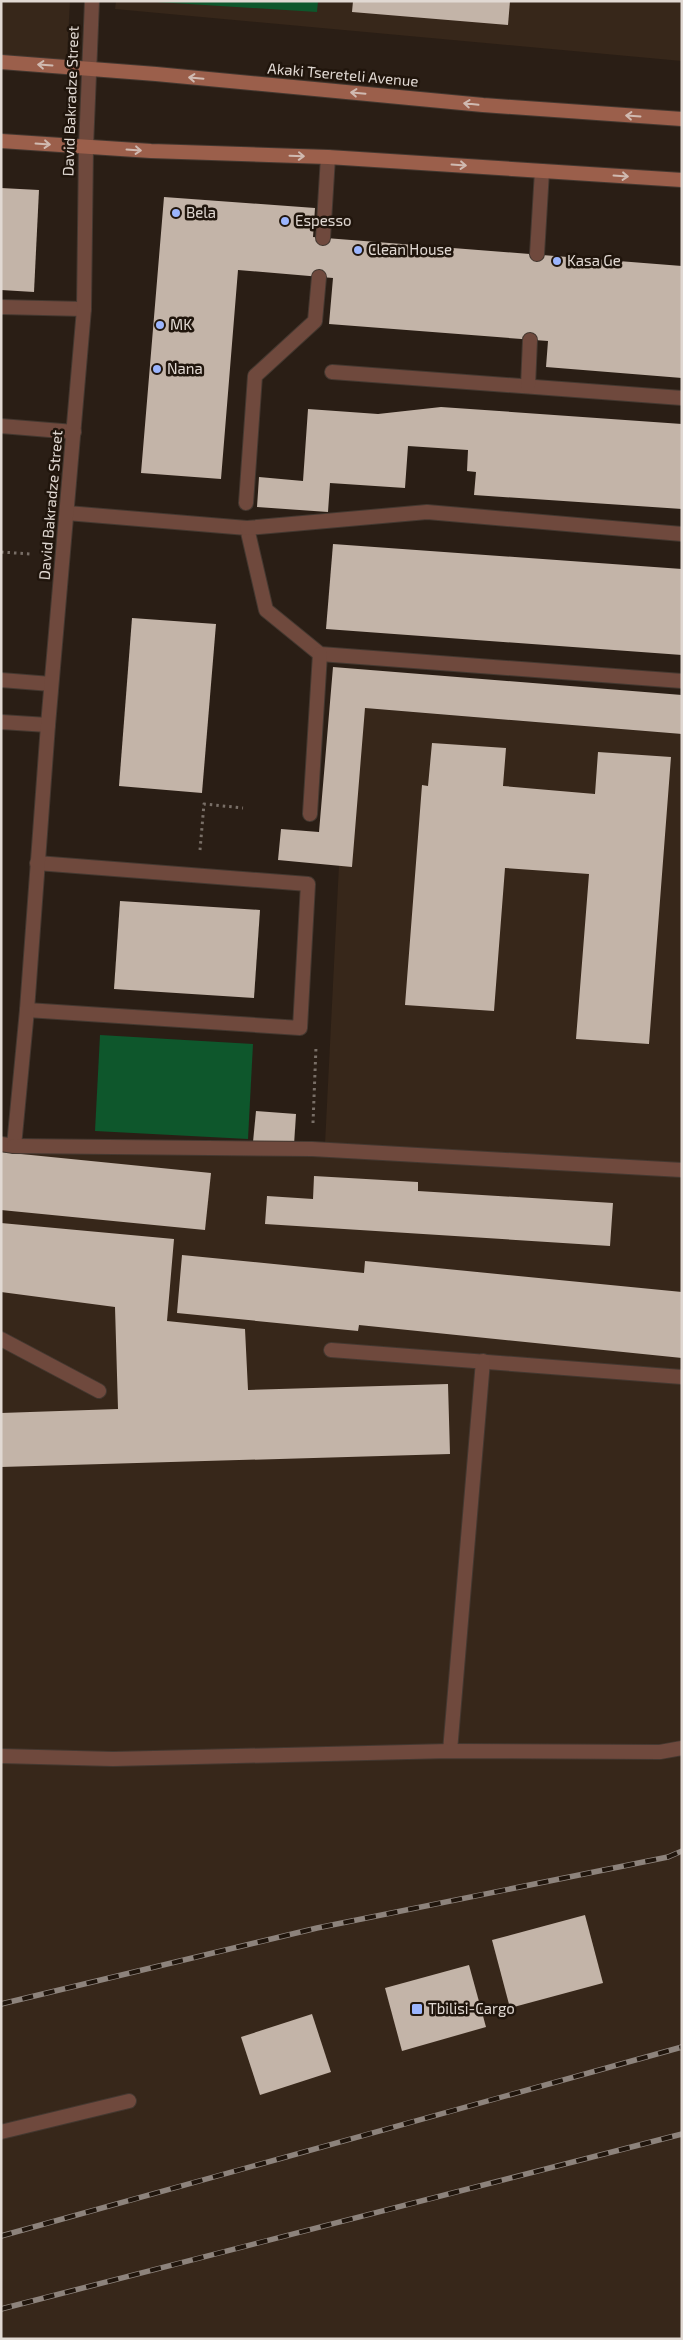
<svg xmlns="http://www.w3.org/2000/svg" width="683" height="2340" font-family="'Exo 2',sans-serif">
<style>
.built{fill:#37271a}
.green{fill:#0e572c}
.building{fill:#c3b4a8}
.lines{fill:none;stroke-linecap:round;stroke-linejoin:round}
.service-casing{stroke:#443830;stroke-width:16}
.minor-casing{stroke:#443830;stroke-width:16}
.secondary-casing{stroke:#443830;stroke-width:16}
.path{stroke:#796f67;stroke-width:3;stroke-dasharray:2.5 4;stroke-linecap:butt}
.service{stroke:#6f493d;stroke-width:14}
.minor{stroke:#6f493d;stroke-width:14}
.secondary{stroke:#9b5f4b;stroke-width:14}
.rail-casing{stroke:#8d837c;stroke-width:5.5}
.rail{stroke:#20150c;stroke-width:4;stroke-dasharray:11;stroke-linecap:butt}
.oneway{stroke:#d0bab1}
.poi-dot{fill:#9bb5fd;stroke:#20150c;stroke-width:2}
.labels{text-anchor:middle;stroke-width:5;stroke-linejoin:round;paint-order:stroke}
.street-label{font-size:15px;fill:#e1d9d3;stroke:#20150c}
.poi-label{font-size:15px;fill:#e1d9d3;stroke:#20150c;text-anchor:start}
</style>
<rect width="100%" height="100%" fill="#2a1e15"/>
<g class="built">
<path d="M 1,1 L 70,1 L 66,74 L 1,70 Z"/>
<path d="M 116,1 L 682,1 L 682,61 L 115,9 Z"/>
<path d="M 365,708 L 682,734 L 682,2339 L 1,2339 L 1,1145 L 325,1144 L 339,865 Z"/>
</g>
<g class="green">
<path d="M 141,1 L 318,1 L 317,12 Z"/>
<path d="M 100,1035 L 253,1044 L 248,1139 L 95,1131 Z"/>
</g>
<g class="building">
<path d="M 353,1 L 510,1 L 508,25 L 352,12 Z"/>
<path d="M 1,188 L 39,190 L 34,292 L 1,290 Z"/>
<path d="M 164,197 L 315,208 L 313,237 L 682,266 L 682,378 L 546,367 L 548,341 L 329,324 L 333,278 L 238,270 L 221,479 L 141,473 Z"/>
<path d="M 441,407 L 682,424 L 682,509 L 474,495 L 476,472 L 467,471 L 468,450 L 408,446 L 405,488 L 330,483 L 328,512 L 257,507 L 259,477 L 303,481 L 308,409 L 378,414 Z"/>
<path d="M 333,544 L 682,569 L 682,655 L 326,629 Z"/>
<path d="M 132,618 L 216,624 L 202,793 L 119,786 Z"/>
<path d="M 333,667 L 682,695 L 682,734 L 365,708 L 352,867 L 278,860 L 281,829 L 319,832 Z"/>
<path d="M 432,743 L 506,748 L 503,786 L 595,794 L 598,752 L 671,757 L 649,1044 L 576,1039 L 589,874 L 505,868 L 494,1011 L 405,1005 L 422,785 L 428,786 Z"/>
<path d="M 120,901 L 260,910 L 254,998 L 114,989 Z"/>
<path d="M 256,1111 L 296,1114 L 294,1145 L 253,1142 Z"/>
<path d="M 1,1152 L 211,1173 L 205,1230 L 1,1210 Z"/>
<path d="M 314,1176 L 418,1182 L 418,1191 L 613,1203 L 610,1246 L 265,1224 L 267,1196 L 313,1199 Z"/>
<path d="M 1,1223 L 174,1239 L 167,1321 L 245,1329 L 248,1390 L 448,1384 L 450,1454 L 1,1467 L 1,1413 L 118,1409 L 115,1307 L 1,1292 Z"/>
<path d="M 182,1255 L 364,1273 L 365,1261 L 682,1292 L 682,1358 L 359,1325 L 358,1331 L 177,1313 Z"/>
<path d="M 585,1915 L 603,1983 L 510,2008 L 492,1940 Z"/>
<path d="M 469,1965 L 486,2027 L 402,2051 L 385,1988 Z"/>
<path d="M 312,2014 L 331,2072 L 260,2095 L 241,2037 Z"/>
</g>
<g class="lines">
<defs>
<g id="service">
<path d="M 323,238 L 328,157"/>
<path d="M 537,254 L 542,171"/>
<path d="M 1,307 L 84,309"/>
<path d="M 332,372 L 682,398"/>
<path d="M 528,386 L 530,340"/>
<path d="M 1,426 L 74,432"/>
<path d="M 246,503 L 255,376 L 315,321 L 319,277"/>
<path d="M 67,513 L 247,528 L 266,610 L 320,654 L 682,681"/>
<path d="M 247,528 L 427,512 L 682,534"/>
<path d="M 1,680 L 51,684"/>
<path d="M 1,722 L 48,725"/>
<path d="M 310,814 L 320,654"/>
<path d="M 27,1010 L 300,1028 L 308,884 L 37,863"/>
<path d="M 1,1144 L 14,1146 L 27,1010 L 48,725 L 84,309 L 86,147"/>
<path d="M 14,1146 L 312,1149 L 682,1170"/>
<path d="M 1,1339 L 99,1391"/>
<path d="M 331,1350 L 682,1377"/>
<path d="M 450,1751 L 483,1361"/>
<path d="M 1,1756 L 113,1759 L 450,1751 L 660,1752 L 682,1748"/>
<path d="M 1,2132 L 129,2101"/>
</g>
<path id="minor" d="M 86,147 L 92,1"/>
<g id="secondary">
<path d="M 1,62 L 156,74 L 483,105 L 682,119"/>
<path d="M 1,141 L 151,151 L 328,157 L 682,180"/>
</g>
</defs>
<use href="#service" class="service-casing"/>
<use href="#minor" class="minor-casing"/>
<use href="#secondary" class="secondary-casing"/>
<g class="path">
<path d="M 1,552 L 30,554"/>
<path d="M 200,850 L 204,804 L 243,808"/>
<path d="M 313,1123 L 316,1047"/>
</g>
<use href="#service" class="service"/>
<use href="#minor" class="minor"/>
<use href="#secondary" class="secondary"/>
<defs>
<g id="rail">
<path d="M 1,2004 L 317,1928 L 668,1857 L 682,1851"/>
<path d="M 1,2236 L 682,2047"/>
<path d="M 1,2309 L 682,2134"/>
</g>
</defs>
<use href="#rail" class="rail-casing"/>
<use href="#rail" class="rail"/>
</g>
<defs><path id="oneway-shaft" d="M-6 0H5M1.5-3L5.5 0L1.5 3" fill="none" stroke-width="1.6" stroke-linecap="round" stroke-linejoin="round" transform="scale(1.25)"/></defs>
<g class="oneway">
<use href="#oneway-shaft" transform="translate(45 65) rotate(-176)"/>
<use href="#oneway-shaft" transform="translate(196 78) rotate(-175)"/>
<use href="#oneway-shaft" transform="translate(358 93) rotate(-175)"/>
<use href="#oneway-shaft" transform="translate(471 104) rotate(-174)"/>
<use href="#oneway-shaft" transform="translate(633 116) rotate(-176)"/>
<use href="#oneway-shaft" transform="translate(43 144) rotate(4)"/>
<use href="#oneway-shaft" transform="translate(134 150) rotate(4)"/>
<use href="#oneway-shaft" transform="translate(297 156) rotate(2)"/>
<use href="#oneway-shaft" transform="translate(459 165) rotate(4)"/>
<use href="#oneway-shaft" transform="translate(621 176) rotate(4)"/>
</g>
<g class="poi-dot">
<circle cx="176" cy="213" r="5"/>
<circle cx="285" cy="221" r="5"/>
<circle cx="358" cy="250" r="5"/>
<circle cx="557" cy="261" r="5"/>
<circle cx="160" cy="325" r="5"/>
<circle cx="157" cy="369" r="5"/>
<rect x="411" y="2003" width="12" height="12" rx="2.5"/>
</g>
<g class="labels">
<g class="street-label">
<text transform="translate(343 75) rotate(5)" y="5">Akaki Tsereteli Avenue</text>
<text transform="translate(71 101) rotate(-88)" y="5">David Bakradze Street</text>
<text transform="translate(51 505) rotate(-85)" y="5">David Bakradze Street</text>
</g>
<g class="poi-label">
<text x="186" y="218">Bela</text>
<text x="295" y="226">Espesso</text>
<text x="368" y="255">Clean House</text>
<text x="567" y="266">Kasa Ge</text>
<text x="170" y="330">MK</text>
<text x="167" y="374">Nana</text>
<text x="428" y="2014">Tbilisi-Cargo</text>
</g>
</g>
<rect width="683" height="2340" fill="none" stroke="#e1d9d3" stroke-width="5"/>
</svg>
